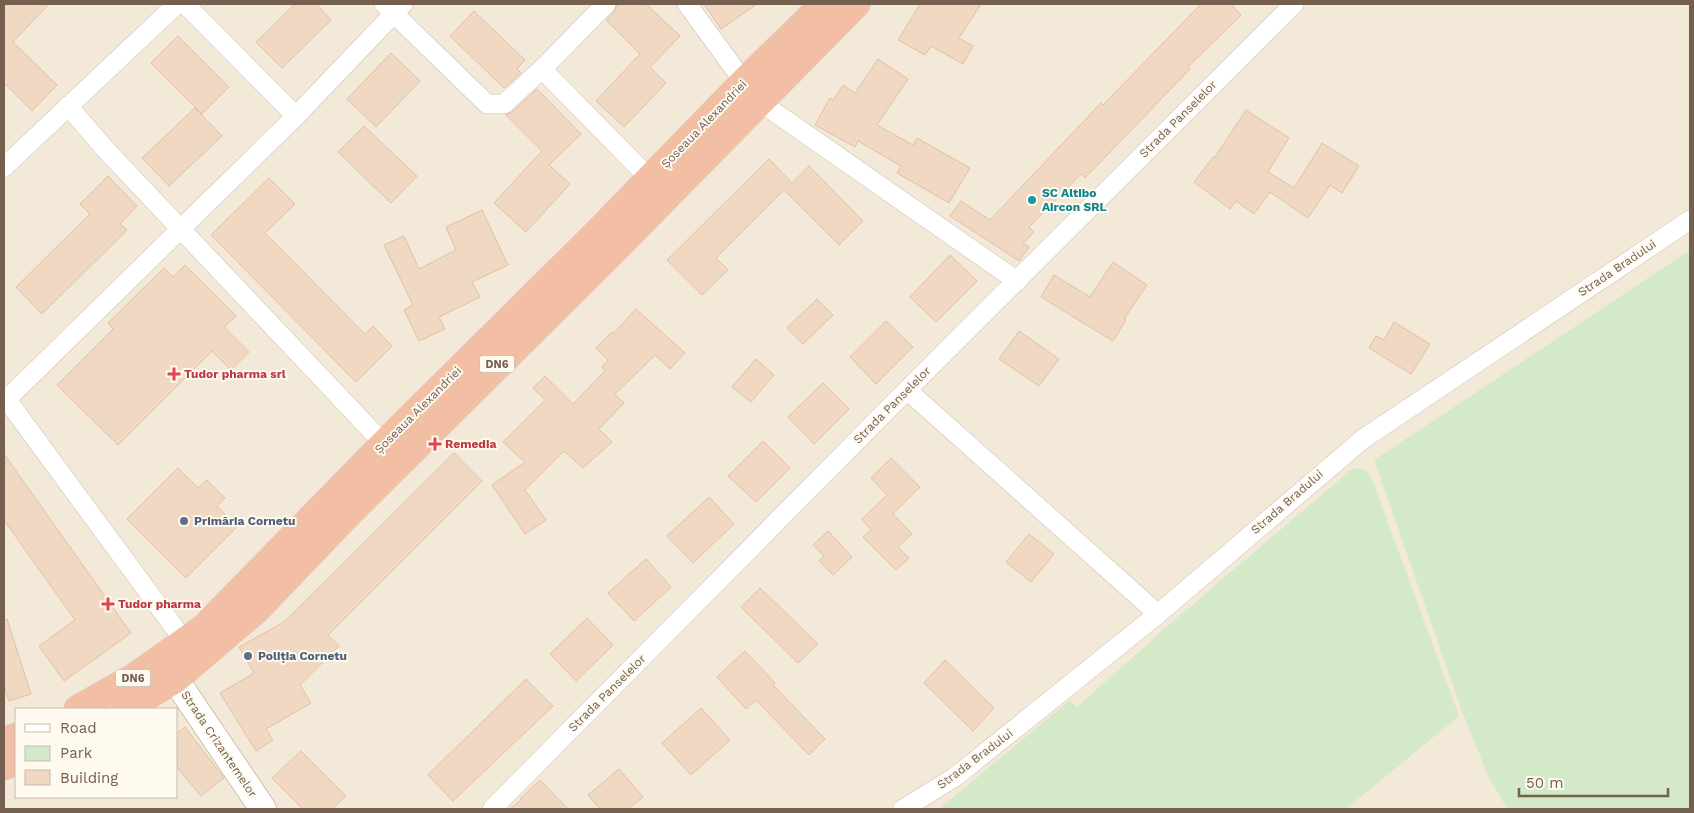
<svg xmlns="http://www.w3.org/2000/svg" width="1694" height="813" font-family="'Work Sans',sans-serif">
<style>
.residential{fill:#f3e9d8;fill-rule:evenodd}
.green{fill:#d3e9c8}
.building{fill:#f0d8c2;stroke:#e2c0a3}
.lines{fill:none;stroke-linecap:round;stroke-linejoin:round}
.street-casing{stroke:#cdbfaf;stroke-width:20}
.secondary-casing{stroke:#d0c0ad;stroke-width:28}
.highway-casing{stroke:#dbd5d1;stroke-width:29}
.street{stroke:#fff;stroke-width:19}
.secondary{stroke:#fff;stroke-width:26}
.highway{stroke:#f2bfa4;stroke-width:28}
.culture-dot{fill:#0f9aa8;stroke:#fefaf0;stroke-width:2}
.health-dot{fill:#e0444e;stroke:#fefaf0;stroke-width:2}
.service-dot{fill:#5c6f8a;stroke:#fefaf0;stroke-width:2}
.labels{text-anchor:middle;stroke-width:4;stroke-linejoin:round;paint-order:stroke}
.shield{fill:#fefaf0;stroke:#9e8e7f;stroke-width:1}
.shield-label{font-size:11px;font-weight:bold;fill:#755f4e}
.street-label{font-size:12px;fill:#755f4e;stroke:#fefaf0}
.culture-label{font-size:12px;font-weight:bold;fill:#0d838f;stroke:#fefaf0;text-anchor:start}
.health-label{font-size:12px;font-weight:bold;fill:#be3a42;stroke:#fefaf0;text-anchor:start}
.service-label{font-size:12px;font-weight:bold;fill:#4e5e75;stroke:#fefaf0;text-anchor:start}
</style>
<rect width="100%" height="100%" fill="#fcf6e9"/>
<path class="residential" d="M 4,4 L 1690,4 L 1690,250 L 1374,460 L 1461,709 L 1488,776 L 1507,809 L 4,809 ZM 16,709 L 176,709 L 176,797 L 16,797 Z"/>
<g class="green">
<path d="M 1690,250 L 1690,809 L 1507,809 L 1488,776 L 1461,709 L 1374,460 Z"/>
<path d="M 1362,468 L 1370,474 L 1459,716 L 1346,809 L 939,809 L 1070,700 L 1077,707 L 1177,618 L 1352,469 Z"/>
</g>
<g class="building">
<path d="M 4,4 L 49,4 L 13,42 L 57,85 L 32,111 L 4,83 Z"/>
<path d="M 295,4 L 316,4 L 331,20 L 282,68 L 256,42 Z"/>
<path d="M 617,4 L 646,4 L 680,36 L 650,67 L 666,83 L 624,127 L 596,101 L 640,54 L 606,20 L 614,12 Z"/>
<path d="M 704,4 L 757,4 L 721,29 Z"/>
<path d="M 920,4 L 981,4 L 959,38 L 973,46 L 963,64 L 931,46 L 925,55 L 898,40 Z"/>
<path d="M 1201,4 L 1231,4 L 1241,15 L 1188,67 L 1190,69 L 1085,178 L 1081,174 L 1029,227 L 1034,232 L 1023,243 L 1029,247 L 1019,261 L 950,216 L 961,201 L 990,220 L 1101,103 L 1103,105 Z"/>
<path d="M 474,11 L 525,60 L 517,69 L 521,73 L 504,88 L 450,36 Z"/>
<path d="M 178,36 L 229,87 L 202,114 L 151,63 Z"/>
<path d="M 391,53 L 420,81 L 376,127 L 347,99 Z"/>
<path d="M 878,59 L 908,79 L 877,125 L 913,145 L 917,138 L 970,168 L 949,203 L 897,173 L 901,166 L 858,141 L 855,147 L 815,125 L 830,98 L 833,100 L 843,85 L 855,93 Z"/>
<path d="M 537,89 L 581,134 L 549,165 L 570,184 L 526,232 L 494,203 L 542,151 L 506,115 L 512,112 Z"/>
<path d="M 195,108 L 222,136 L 169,186 L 142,158 Z"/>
<path d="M 1246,110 L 1289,138 L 1268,172 L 1294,188 L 1322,143 L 1359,166 L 1342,193 L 1330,185 L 1308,218 L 1270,192 L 1254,214 L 1236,201 L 1230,209 L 1194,182 L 1214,156 L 1215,157 Z"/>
<path d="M 364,126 L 417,176 L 391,203 L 338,152 Z"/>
<path d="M 769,159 L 792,183 L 809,166 L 863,221 L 839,245 L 784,190 L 716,258 L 728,270 L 702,295 L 667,260 Z"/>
<path d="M 108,176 L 137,206 L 120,224 L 127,230 L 42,314 L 16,287 L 90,214 L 80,204 Z"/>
<path d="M 269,178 L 295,204 L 265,233 L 365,334 L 373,326 L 392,346 L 356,382 L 211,235 Z"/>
<path d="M 482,210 L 508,265 L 472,282 L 480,297 L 439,317 L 445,329 L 419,341 L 404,310 L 413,305 L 384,245 L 404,236 L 419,269 L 456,250 L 446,227 Z"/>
<path d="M 950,255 L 977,281 L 936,322 L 910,297 Z"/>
<path d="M 1113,262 L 1147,285 L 1124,319 L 1126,320 L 1113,341 L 1041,297 L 1054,275 L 1090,297 Z"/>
<path d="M 185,265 L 236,316 L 224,327 L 249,352 L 231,370 L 212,351 L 118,445 L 57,385 L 113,329 L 108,323 L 164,268 L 173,277 Z"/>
<path d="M 817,299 L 833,315 L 803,344 L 787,328 Z"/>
<path d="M 636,309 L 685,353 L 670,369 L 655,355 L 615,394 L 624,403 L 599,429 L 612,442 L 583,468 L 564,451 L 525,490 L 546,520 L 525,534 L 492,485 L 525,462 L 503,442 L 545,400 L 533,388 L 545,376 L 573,404 L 605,371 L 602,367 L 608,360 L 596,348 L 612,332 L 613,334 Z"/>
<path d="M 886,321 L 913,347 L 876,384 L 850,357 Z"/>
<path d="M 1394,322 L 1430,344 L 1411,374 L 1369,348 L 1376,336 L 1384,340 Z"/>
<path d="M 1019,331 L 1059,359 L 1039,386 L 999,359 Z"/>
<path d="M 756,359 L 774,375 L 751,402 L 732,387 Z"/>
<path d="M 823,383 L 849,409 L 814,444 L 788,417 Z"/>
<path d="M 763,441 L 790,468 L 756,502 L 728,476 Z"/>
<path d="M 454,453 L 482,481 L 328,635 L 339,646 L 300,685 L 311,703 L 266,729 L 273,740 L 256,751 L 220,693 L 254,673 L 239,647 L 284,622 Z"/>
<path d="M 4,454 L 131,633 L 64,681 L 39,646 L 75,620 L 4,520 Z"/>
<path d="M 891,458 L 920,487 L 893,514 L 912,534 L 898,547 L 909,558 L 896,570 L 863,537 L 871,530 L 862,519 L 887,495 L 871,478 Z"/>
<path d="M 178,468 L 198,488 L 207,480 L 225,498 L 217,506 L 237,527 L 186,578 L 127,519 Z"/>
<path d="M 709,497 L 734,524 L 693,563 L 667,536 Z"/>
<path d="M 828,531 L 852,557 L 833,575 L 819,561 L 824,556 L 813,545 Z"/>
<path d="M 1029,534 L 1054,554 L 1031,582 L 1006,562 Z"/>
<path d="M 646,559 L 671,587 L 634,621 L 608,593 Z"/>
<path d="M 760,588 L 818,644 L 798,663 L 741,607 Z"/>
<path d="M 587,618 L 613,645 L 576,681 L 550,654 Z"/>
<path d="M 7,619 L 31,694 L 9,701 L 4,686 L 4,620 Z"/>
<path d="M 745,651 L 775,683 L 773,685 L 825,739 L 809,755 L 756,700 L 746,709 L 717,677 Z"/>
<path d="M 945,660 L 994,708 L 973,731 L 924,683 Z"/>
<path d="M 526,679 L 553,706 L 453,801 L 428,775 Z"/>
<path d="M 701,708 L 730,740 L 691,775 L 662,743 Z"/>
<path d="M 185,727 L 224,778 L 201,796 L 176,766 L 176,734 Z"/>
<path d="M 301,751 L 346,796 L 332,809 L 303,809 L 272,778 Z"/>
<path d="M 619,769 L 643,797 L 628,809 L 600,809 L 588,795 Z"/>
<path d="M 540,780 L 568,809 L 510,809 L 521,800 L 520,799 Z"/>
</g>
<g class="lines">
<defs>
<g id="street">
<path d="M 185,4 L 296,116"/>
<path d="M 384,4 L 487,104 L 504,104 L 542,69"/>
<path d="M 606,4 L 542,69 L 650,179"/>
<path d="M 687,4 L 744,82"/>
<path d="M 760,102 L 1017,281"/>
<path d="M 68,106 L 106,150 L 384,444"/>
<path d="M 4,167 L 177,4"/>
<path d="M 907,390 L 1158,614"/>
<path d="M 4,396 L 185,642"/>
<path d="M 4,402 L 296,116 L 403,4"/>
<path d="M 492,809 L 907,390 L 1294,4"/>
<path d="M 903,809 L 955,777 L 1158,614 L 1363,439 L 1690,220"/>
</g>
<path id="secondary" d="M 175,679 L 263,809"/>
<g id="highway">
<path d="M 78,709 L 133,678 L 204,628 L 384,444 L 598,232 L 744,82 L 824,4"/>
<path d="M 126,709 L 175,679 L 256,610 L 347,515 L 616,248 L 856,4"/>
<path d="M 4,742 L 16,737"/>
<path d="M 4,766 L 16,761"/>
</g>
</defs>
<use href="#street" class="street-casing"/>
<use href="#secondary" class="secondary-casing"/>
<use href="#highway" class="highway-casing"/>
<use href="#street" class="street"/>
<use href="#secondary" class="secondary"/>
<use href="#highway" class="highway"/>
</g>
<circle class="culture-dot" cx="1032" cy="200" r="5"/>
<g class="health-dot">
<path d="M171.5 366.5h5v5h5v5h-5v5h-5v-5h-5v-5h5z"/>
<path d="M432.5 436.5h5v5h5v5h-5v5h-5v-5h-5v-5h5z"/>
<path d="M105.5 596.5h5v5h5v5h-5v5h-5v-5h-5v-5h5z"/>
</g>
<g class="service-dot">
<circle cx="184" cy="521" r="5"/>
<circle cx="248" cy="656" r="5"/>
</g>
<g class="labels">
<g class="shield">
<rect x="479.5" y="355.5" width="35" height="17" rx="4"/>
<rect x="115.5" y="669.5" width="35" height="17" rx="4"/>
</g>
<g class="shield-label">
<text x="497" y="368">DN6</text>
<text x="133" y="682">DN6</text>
</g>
<g class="street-label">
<text transform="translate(1178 119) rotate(-45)" y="4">Strada Panselelor</text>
<text transform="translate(704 124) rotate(-46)" y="4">Șoseaua Alexandriei</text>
<text transform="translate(1617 268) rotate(-34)" y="4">Strada Bradului</text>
<text transform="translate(892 405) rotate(-45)" y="4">Strada Panselelor</text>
<text transform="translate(418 410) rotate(-45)" y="4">Șoseaua Alexandriei</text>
<text transform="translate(1287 502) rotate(-41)" y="4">Strada Bradului</text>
<text transform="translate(607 693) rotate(-45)" y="4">Strada Panselelor</text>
<text transform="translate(219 744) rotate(56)" y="4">Strada Crizantemelor</text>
<text transform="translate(975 759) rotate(-37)" y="4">Strada Bradului</text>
</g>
<g class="culture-label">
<text x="1042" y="197">SC Altibo<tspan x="1042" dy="14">Aircon SRL</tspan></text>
</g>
<g class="health-label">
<text x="184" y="378">Tudor pharma srl</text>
<text x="445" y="448">Remedia</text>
<text x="118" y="608">Tudor pharma</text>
</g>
<g class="service-label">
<text x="194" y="525">Primăria Cornetu</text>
<text x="258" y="660">Poliția Cornetu</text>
</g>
</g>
<rect width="1694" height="813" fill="none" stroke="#755f4e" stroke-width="10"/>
<rect x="15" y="708" width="162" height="90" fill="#fefaf0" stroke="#c7bcaf"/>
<rect x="25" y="724" width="25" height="8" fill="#ffffff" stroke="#c7bcaf"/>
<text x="60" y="733" font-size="15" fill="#755f4e">Road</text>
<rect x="25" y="746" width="25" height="15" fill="#d3e9c8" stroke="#c7bcaf"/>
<text x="60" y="758" font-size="15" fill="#755f4e">Park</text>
<rect x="25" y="770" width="25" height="15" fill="#f0d8c2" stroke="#c7bcaf"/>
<text x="60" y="783" font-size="15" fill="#755f4e">Building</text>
<path d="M1519 788v8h149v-8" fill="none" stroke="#755f4e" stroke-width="2.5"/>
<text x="1526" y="788" font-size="15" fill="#755f4e" stroke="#fefaf0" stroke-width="4" paint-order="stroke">50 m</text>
</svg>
